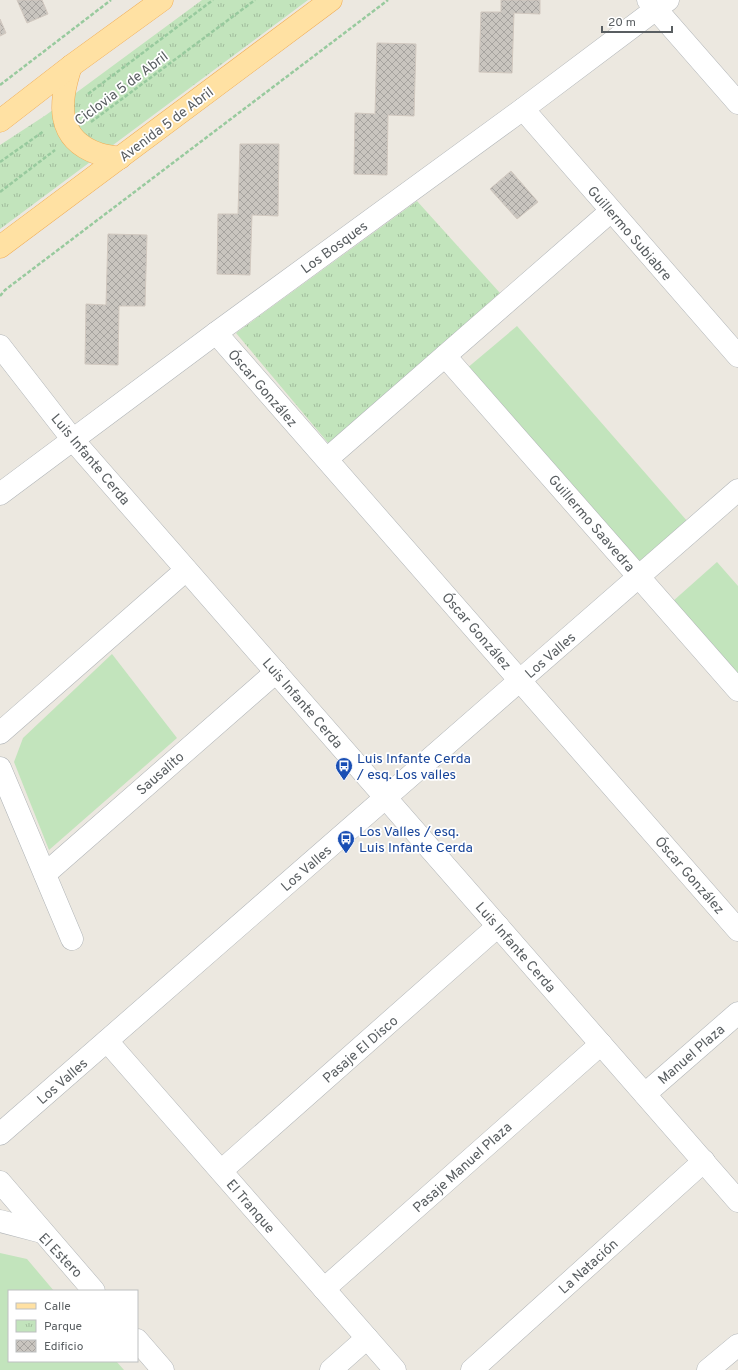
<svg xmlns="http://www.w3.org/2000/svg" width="738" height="1370" font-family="Overpass,sans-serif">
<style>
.grass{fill:#c2e4bc}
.park{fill:url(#park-tufts)}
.building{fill:url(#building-cross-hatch);stroke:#d1c8bf}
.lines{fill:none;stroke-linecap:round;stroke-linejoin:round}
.minor-casing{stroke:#b1b5b8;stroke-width:23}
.major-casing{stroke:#f0ac55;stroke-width:23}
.path{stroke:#98ca9e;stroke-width:2.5;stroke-dasharray:4 2;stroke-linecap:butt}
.minor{stroke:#fff;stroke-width:22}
.major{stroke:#ffe1a3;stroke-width:22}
.labels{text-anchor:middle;stroke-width:3.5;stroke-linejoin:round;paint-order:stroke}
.street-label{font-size:14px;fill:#595e61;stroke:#fff}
.transit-label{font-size:14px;fill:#164399;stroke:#fff;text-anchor:start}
</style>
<defs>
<pattern id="park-tufts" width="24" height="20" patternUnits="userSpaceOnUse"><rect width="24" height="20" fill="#c2e4bc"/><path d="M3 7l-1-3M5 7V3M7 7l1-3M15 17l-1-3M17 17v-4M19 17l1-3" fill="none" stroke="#a1bc9c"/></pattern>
<pattern id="building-cross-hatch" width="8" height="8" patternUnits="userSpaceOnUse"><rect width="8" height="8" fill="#c9c5bf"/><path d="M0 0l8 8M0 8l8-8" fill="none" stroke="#a6a39f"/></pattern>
</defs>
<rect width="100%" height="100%" fill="#ece8e0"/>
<g class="grass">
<path d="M 517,326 L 688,522 L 638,565 L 466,369 Z"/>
<path d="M 717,562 L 738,586 L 738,678 L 672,602 Z"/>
<path d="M 112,654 L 177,738 L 49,850 L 14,762 L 23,738 Z"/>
<path d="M 0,1253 L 27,1259 L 54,1291 L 9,1291 L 9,1361 L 116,1361 L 124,1370 L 0,1370 Z"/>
</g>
<g class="park">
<path d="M 202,0 L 308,0 L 0,229 L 0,145 L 46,115 Z"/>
<path d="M 417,201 L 500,293 L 329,444 L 236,333 Z"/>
</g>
<g class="building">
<path d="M 17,0 L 42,0 L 48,14 L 27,23 Z"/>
<path d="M 501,0 L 540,0 L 540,14 L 514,13 L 512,73 L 479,72 L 481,12 L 501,12 Z"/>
<path d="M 0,19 L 6,33 L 0,36 Z"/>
<path d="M 377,43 L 416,44 L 414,116 L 388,115 L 387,175 L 354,174 L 355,113 L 375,114 Z"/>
<path d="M 240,144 L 279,144 L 278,216 L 252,215 L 250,275 L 217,274 L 218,214 L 238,214 Z"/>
<path d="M 511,171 L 538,202 L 517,219 L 490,189 Z"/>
<path d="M 108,234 L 147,235 L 145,306 L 119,306 L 118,365 L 85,364 L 86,304 L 106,305 Z"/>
</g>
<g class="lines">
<defs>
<g id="minor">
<path d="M 648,0 L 738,103"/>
<path d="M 523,109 L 738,356"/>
<path d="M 216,333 L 738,930"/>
<path d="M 0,346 L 73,440 L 738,1201"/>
<path d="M 445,356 L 738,690"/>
<path d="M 327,459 L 611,211"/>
<path d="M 0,494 L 216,333 L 523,109 L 668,0"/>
<path d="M 0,733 L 186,570"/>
<path d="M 0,768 L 72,939"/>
<path d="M 45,874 L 276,672"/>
<path d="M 107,1041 L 395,1370"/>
<path d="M 645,1094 L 738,1013"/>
<path d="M 0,1134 L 738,490"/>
<path d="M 221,1171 L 498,926"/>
<path d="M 0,1182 L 94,1291"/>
<path d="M 0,1221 L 42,1232"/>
<path d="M 324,1289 L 601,1044"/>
<path d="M 137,1340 L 163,1370"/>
<path d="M 331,1370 L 367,1338"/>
<path d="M 472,1370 L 704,1161"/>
<path d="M 708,1370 L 738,1345"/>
</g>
<g id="major">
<path d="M 71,66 C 59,102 55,139 99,154 C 105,156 113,157 120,158"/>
<path d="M 0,121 L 71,66 L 162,0"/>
<path d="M 0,247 L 331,0"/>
</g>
</defs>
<use href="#minor" class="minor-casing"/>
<use href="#major" class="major-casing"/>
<g class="path">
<path d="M 0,85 L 111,0"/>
<path d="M 88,94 L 213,0"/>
<path d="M 91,122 L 255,0"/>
<path d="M 0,162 L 44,131"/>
<path d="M 0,192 L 55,150"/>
<path d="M 0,296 L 5,290 L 388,0"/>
</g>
<use href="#minor" class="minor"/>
<use href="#major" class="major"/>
</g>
<defs>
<symbol id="bus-pin" viewBox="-11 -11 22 30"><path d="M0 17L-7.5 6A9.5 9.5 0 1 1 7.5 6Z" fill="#1a4fb4" stroke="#fff"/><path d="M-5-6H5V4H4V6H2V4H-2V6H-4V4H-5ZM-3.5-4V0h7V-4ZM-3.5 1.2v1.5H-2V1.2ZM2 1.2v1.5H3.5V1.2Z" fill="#fff"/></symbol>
</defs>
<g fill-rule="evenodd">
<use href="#bus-pin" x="334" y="756" width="20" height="27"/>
<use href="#bus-pin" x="336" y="829" width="20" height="27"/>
</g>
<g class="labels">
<g class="street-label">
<text transform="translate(121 88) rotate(-37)" y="5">Ciclovia 5 de Abril</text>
<text transform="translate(166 124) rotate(-37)" y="5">Avenida 5 de Abril</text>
<text transform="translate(630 233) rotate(49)" y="5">Guillermo Subiabre</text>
<text transform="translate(334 247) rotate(-36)" y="5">Los Bosques</text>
<text transform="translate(263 388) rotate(49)" y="5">Óscar González</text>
<text transform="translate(91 459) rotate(50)" y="5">Luis Infante Cerda</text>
<text transform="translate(592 523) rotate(49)" y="5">Guillermo Saavedra</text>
<text transform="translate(477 631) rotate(49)" y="5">Óscar González</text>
<text transform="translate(550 655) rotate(-41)" y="5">Los Valles</text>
<text transform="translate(303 703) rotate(49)" y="5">Luis Infante Cerda</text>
<text transform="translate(160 773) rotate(-41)" y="5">Sausalito</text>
<text transform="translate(306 868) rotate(-41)" y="5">Los Valles</text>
<text transform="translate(690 875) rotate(49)" y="5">Óscar González</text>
<text transform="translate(516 947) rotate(49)" y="5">Luis Infante Cerda</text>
<text transform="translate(360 1049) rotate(-41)" y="5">Pasaje El Disco</text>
<text transform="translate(691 1054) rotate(-41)" y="5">Manuel Plaza</text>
<text transform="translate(62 1081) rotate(-41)" y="5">Los Valles</text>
<text transform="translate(462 1167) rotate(-42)" y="5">Pasaje Manuel Plaza</text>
<text transform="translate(251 1206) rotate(49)" y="5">El Tranque</text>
<text transform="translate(61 1255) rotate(46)" y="5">El Estero</text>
<text transform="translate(588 1266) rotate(-42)" y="5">La Natación</text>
</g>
<g class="transit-label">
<text x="357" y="763">Luis Infante Cerda<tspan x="357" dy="16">/ esq. Los valles</tspan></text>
<text x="359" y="836">Los Valles / esq.<tspan x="359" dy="16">Luis Infante Cerda</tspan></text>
</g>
</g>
<rect x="8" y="1290" width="130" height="72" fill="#ffffff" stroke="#bdbfc0"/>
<rect x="16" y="1303" width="20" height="6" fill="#ffe1a3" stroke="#bdbfc0"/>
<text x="44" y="1310" font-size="12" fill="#595e61">Calle</text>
<rect x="16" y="1320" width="20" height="12" fill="url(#park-tufts)" stroke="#bdbfc0"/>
<text x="44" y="1330" font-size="12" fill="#595e61">Parque</text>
<rect x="16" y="1340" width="20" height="12" fill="url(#building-cross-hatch)" stroke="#bdbfc0"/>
<text x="44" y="1350" font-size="12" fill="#595e61">Edificio</text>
<path d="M602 26v6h70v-6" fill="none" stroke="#595e61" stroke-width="2"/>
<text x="608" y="26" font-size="12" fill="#595e61" stroke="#ffffff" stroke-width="3" paint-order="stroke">20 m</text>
</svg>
